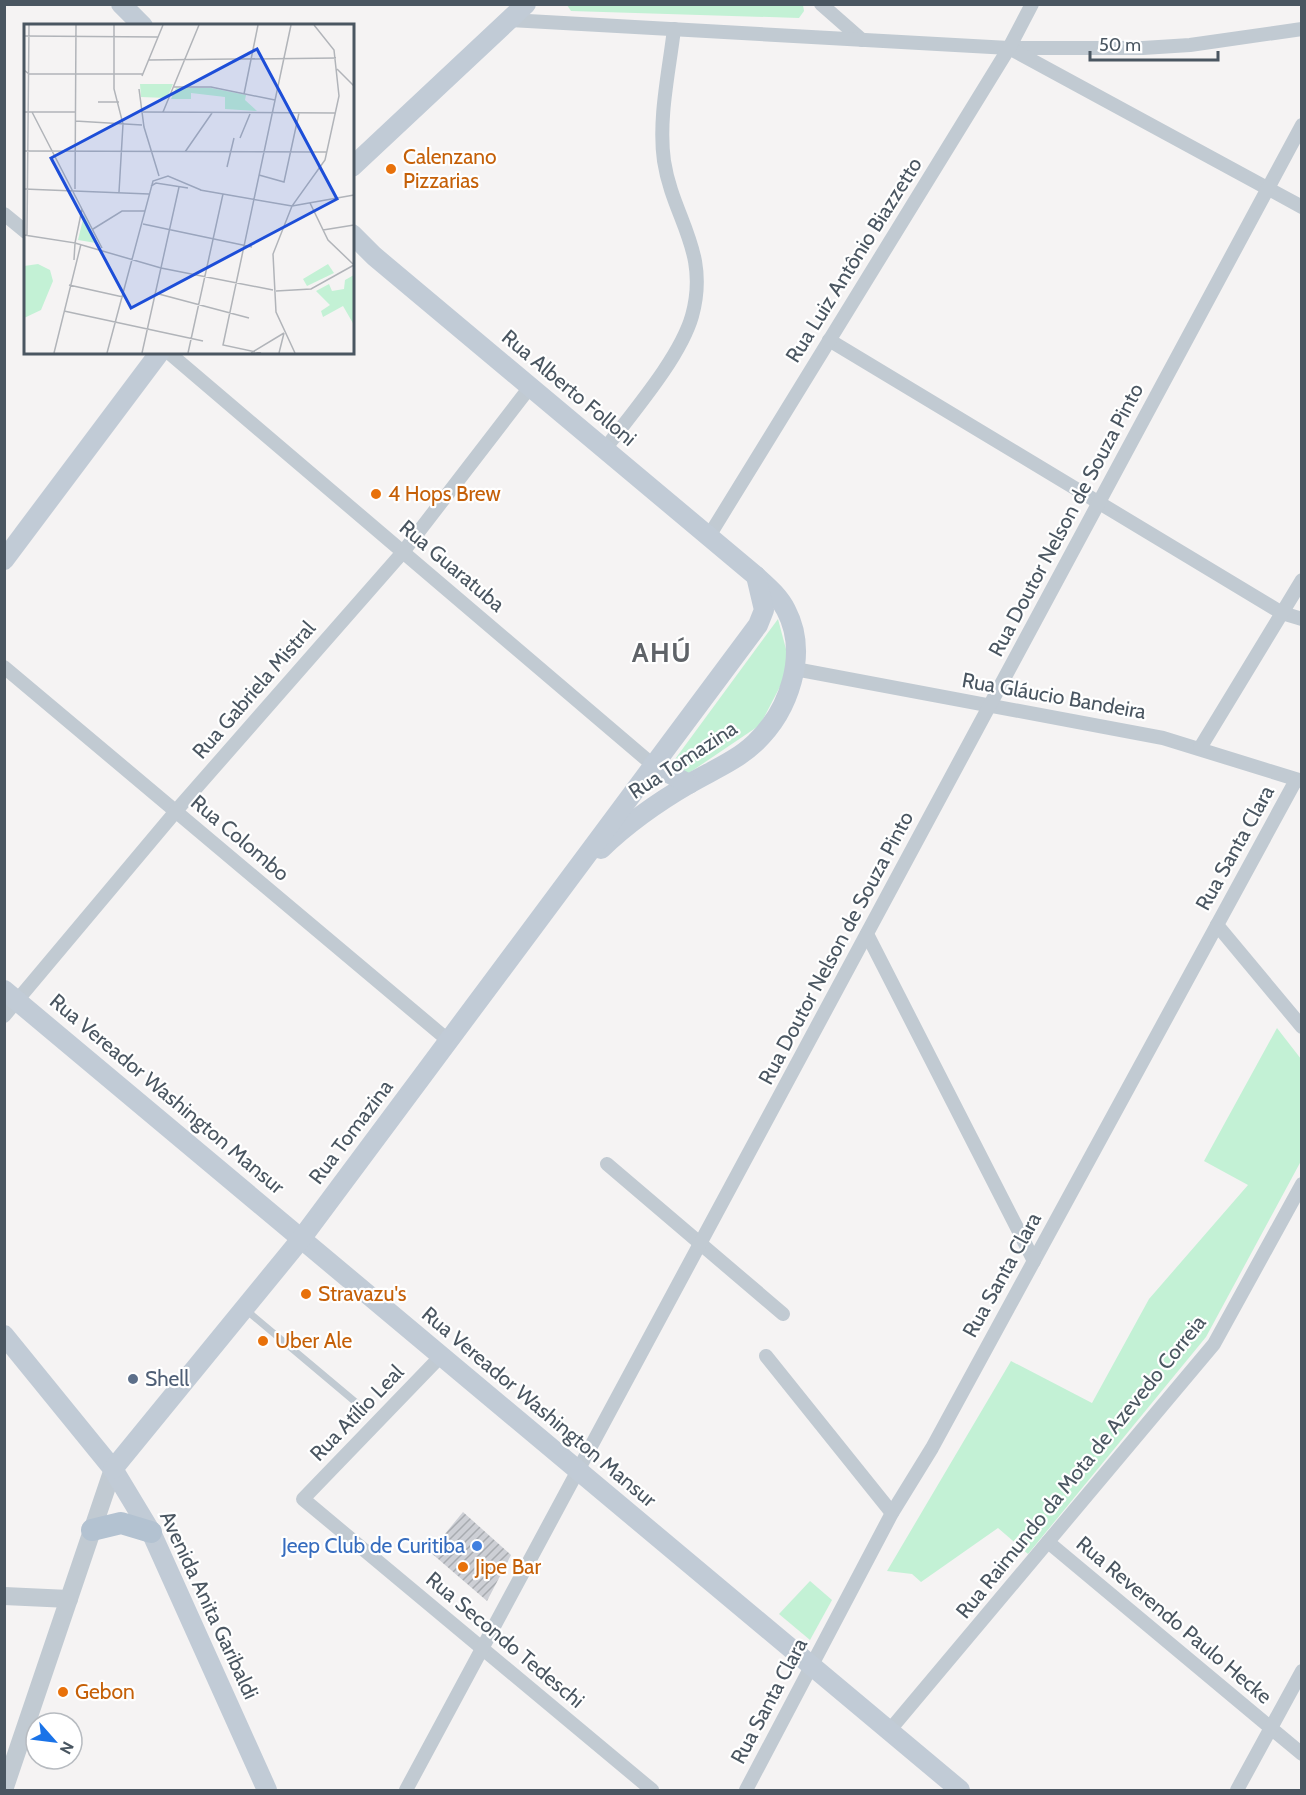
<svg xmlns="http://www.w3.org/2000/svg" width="1306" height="1795" font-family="Cabin,sans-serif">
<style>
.park{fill:#c3f1d5}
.building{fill:url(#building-hatch)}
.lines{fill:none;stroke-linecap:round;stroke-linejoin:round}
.service{stroke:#c1cad2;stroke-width:7}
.minor{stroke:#c1cad2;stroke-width:14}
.tertiary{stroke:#c1cad2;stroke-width:18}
.secondary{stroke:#c1cbd6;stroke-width:20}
.primary{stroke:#b3c2d1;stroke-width:22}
.food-dot{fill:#e8710a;stroke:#fff;stroke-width:2}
.service-dot{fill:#5c6f8a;stroke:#fff;stroke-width:2}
.shop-dot{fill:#3f7fe0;stroke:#fff;stroke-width:2}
.labels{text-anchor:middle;stroke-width:4.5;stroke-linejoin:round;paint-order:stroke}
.food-label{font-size:21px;fill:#c56008;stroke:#fff;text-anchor:start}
.street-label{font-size:21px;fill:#4a5661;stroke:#fff}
.service-label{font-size:21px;fill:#4e5e75;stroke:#fff;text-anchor:start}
.shop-label{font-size:21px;fill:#366cbe;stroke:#fff;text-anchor:end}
.district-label{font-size:27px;font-weight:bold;letter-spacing:1.5px;fill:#5f6368;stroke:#fff}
.inset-road{fill:none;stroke:#b1b4b9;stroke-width:1.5}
.view{fill:#1d4ed8;fill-opacity:0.15;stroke:#1d4ed8;stroke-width:3}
.inset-edge{fill:none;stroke:#4a5661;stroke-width:3}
</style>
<defs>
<pattern id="building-hatch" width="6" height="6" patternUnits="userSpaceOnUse" patternTransform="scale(1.5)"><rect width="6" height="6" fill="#cdcfd5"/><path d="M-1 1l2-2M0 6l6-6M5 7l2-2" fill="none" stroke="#a8abb0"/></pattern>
</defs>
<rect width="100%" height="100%" fill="#f5f3f3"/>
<g class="park">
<path d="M 803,5 L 804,11 L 799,18 L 571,11 L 567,5 Z"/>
<path d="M 778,619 L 787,653 L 785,677 L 760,725 L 683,777 L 670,766 Z"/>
<path d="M 1277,1028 L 1301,1059 L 1301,1161 L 1206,1337 L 1028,1554 L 998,1528 L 921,1582 L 912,1574 L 887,1571 L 1011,1361 L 1092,1403 L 1149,1299 L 1248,1185 L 1204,1161 Z"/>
<path d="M 810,1581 L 832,1600 L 810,1640 L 779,1614 Z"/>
</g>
<path class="building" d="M 463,1512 L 511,1555 L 487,1601 L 430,1552 Z"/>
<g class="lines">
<path class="service" d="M 246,1310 L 359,1405"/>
<g class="minor">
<path d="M 821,4 L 862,40"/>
<path d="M 510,20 L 1009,48 L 1143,48 L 1190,45 L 1302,29"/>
<path d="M 1011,49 L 1302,207"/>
<path d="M 4,214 L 26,232"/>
<path d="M 829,340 L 1282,613 L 1302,619"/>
<path d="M 168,352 L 653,765"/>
<path d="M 605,449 C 632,413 680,358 692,316 C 710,251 673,219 664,161 C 658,119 669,72 674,29"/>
<path d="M 709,536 L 1009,48 L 1032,4"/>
<path d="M 4,667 L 449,1041"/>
<path d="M 795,669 L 1163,738 L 1302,781"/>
<path d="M 1200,748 L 1302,580"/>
<path d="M 1217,925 L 1302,1027"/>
<path d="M 867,934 L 1034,1261"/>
<path d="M 4,1016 L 182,804 L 403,552 L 530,387"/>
<path d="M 607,1164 L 783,1314"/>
<path d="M 441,1356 L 303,1499 L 652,1790"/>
<path d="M 766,1356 L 892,1513"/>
<path d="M 1048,1542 L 1302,1754"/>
<path d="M 889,1731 L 1214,1344 L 1302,1184"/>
<path d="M 406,1790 L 1302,125"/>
<path d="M 746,1790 L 892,1513 L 932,1448 L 1296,780"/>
<path d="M 1237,1790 L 1302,1671"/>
</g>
<g class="tertiary">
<path d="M 4,1596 L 69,1599"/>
<path d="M 4,1790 L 113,1469"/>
</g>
<g class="secondary">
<path d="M 121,4 L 143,26"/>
<path d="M 352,167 L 526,4"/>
<path d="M 352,234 L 374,256 L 756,576 C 767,586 779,596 786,610 C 809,654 789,711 755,743 C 736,761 711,771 689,784 C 658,802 627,824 601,849"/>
<path d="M 4,560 L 160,352"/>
<path d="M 653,765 L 689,784"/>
<path d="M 4,990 L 960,1790"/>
<path d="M 4,1335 L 113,1469 L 151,1532 L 267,1790"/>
<path d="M 113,1469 L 301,1239 L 758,625 L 764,610 L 756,576"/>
</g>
<path class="primary" d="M 92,1530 L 121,1523 L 151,1532"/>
</g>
<g class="food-dot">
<circle cx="391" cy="169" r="6"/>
<circle cx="376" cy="494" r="6"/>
<circle cx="306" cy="1294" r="6"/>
<circle cx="263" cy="1341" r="6"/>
<circle cx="463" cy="1567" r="6"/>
<circle cx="63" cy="1692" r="6"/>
</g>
<circle class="service-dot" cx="133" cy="1379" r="6"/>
<circle class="shop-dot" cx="477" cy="1546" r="6"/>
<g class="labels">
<g class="food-label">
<text x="403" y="164">Calenzano<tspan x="403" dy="24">Pizzarias</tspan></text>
<text x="388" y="501">4 Hops Brew</text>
<text x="318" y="1301">Stravazu's</text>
<text x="275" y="1348">Uber Ale</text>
<text x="475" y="1574">Jipe Bar</text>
<text x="75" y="1699">Gebon</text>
</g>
<g class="street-label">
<text transform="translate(854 260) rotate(-58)" y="7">Rua Luiz Antônio Biazzetto</text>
<text transform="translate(569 388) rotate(40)" y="7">Rua Alberto Folloni</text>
<text transform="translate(1066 520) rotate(-62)" y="7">Rua Doutor Nelson de Souza Pinto</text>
<text transform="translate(452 566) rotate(40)" y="7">Rua Guaratuba</text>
<text transform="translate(254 690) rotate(-49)" y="7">Rua Gabriela Mistral</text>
<text transform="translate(1054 696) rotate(10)" y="7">Rua Gláucio Bandeira</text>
<text transform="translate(683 760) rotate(-33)" y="7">Rua Tomazina</text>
<text transform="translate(240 838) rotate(40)" y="7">Rua Colombo</text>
<text transform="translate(1235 848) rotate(-61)" y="7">Rua Santa Clara</text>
<text transform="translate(836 948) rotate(-62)" y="7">Rua Doutor Nelson de Souza Pinto</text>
<text transform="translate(167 1094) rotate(40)" y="7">Rua Vereador Washington Mansur</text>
<text transform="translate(351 1132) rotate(-53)" y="7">Rua Tomazina</text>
<text transform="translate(1002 1275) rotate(-61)" y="7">Rua Santa Clara</text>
<text transform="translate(539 1407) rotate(40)" y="7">Rua Vereador Washington Mansur</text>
<text transform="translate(357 1413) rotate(-46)" y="7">Rua Atílio Leal</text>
<text transform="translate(1081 1467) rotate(-51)" y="7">Rua Raimundo da Mota de Azevedo Correia</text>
<text transform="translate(209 1605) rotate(65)" y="7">Avenida Anita Garibaldi</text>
<text transform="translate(1174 1620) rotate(40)" y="7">Rua Reverendo Paulo Hecke</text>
<text transform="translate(505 1640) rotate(40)" y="7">Rua Secondo Tedeschi</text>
<text transform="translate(769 1701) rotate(-62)" y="7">Rua Santa Clara</text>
</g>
<g class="service-label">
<text x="145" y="1386">Shell</text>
</g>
<g class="shop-label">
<text x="465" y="1553">Jeep Club de Curitiba</text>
</g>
<g class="district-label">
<text x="662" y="662">AHÚ</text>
</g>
</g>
<g transform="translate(24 24)">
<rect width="330" height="330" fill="#f5f3f3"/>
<path d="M 14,240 L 26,246 L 29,257 L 17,286 L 0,294 L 0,242 ZM 304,240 L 310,249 L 283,262 L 279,255 ZM 330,251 L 330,301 L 319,282 L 299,293 L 297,287 L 306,281 L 292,267 L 305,260 L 308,267 L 320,265 L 321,256 Z" fill="#c3f1d5"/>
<path d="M 116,60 L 149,60 L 143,74 L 117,73 ZM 152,64 L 187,64 L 222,71 L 221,76 L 233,87 L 201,85 L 201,73 L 167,69 L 167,75 L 147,75 ZM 60,191 L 73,218 L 72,219 L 54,216 Z" fill="#c3f1d5"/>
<path class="inset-road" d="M 90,1 L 90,65 L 99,100 L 95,168M 0,12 L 134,13M 125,36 L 312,34M 313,45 L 330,62M 0,46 L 5,50 L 119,50M 118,52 L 139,1M 149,63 L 187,63 L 251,76M 115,65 L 120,103 L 135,152M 220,70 L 234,1M 74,78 L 95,78M 0,88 L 51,88M 8,88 L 78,224M 117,88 L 311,89M 139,88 L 175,1M 51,97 L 118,101M 216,114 L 226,90M 0,127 L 303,128M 161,128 L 188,89M 203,143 L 210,114M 235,151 L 260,158 L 275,89M 127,162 L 132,159 L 164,164M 0,165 L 125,170M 51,165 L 52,1M 176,166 L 268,182M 286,179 L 304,216 L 329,240M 268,182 L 330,171M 119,200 L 228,223M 69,205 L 98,187 L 121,187M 299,206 L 330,201M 0,211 L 51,219 L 58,185M 3,211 L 5,1M 50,236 L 51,219 L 137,244 L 249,266M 45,261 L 99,273M 252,267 L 287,265 L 330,241M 131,269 L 225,294M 40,287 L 179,317M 30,329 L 57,220M 83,329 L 129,157 L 144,152 L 177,166M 118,329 L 155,163M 164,329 L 199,170M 227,329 L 260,309M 237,329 L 199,321 L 267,1M 255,329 L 260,309M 271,329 L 252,288 L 249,230 L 268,182 L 301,136 L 315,72 L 310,26 L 290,1"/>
<path class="view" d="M 233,25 L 313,175 L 107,284 L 27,134 Z"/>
<rect width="330" height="330" class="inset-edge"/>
</g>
<rect width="1306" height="1795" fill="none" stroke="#4a5661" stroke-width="12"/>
<g transform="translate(54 1741) rotate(118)"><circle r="28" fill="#ffffff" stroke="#b7bbc0" stroke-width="1.5"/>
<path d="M0-4.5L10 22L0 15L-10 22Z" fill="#1a73e8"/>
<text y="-9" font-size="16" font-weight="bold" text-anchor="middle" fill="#4a5661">N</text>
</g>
<path d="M1090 51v9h128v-9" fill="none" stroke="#4a5661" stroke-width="3"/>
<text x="1099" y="51" font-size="18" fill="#4a5661" stroke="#ffffff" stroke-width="4.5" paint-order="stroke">50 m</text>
</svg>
